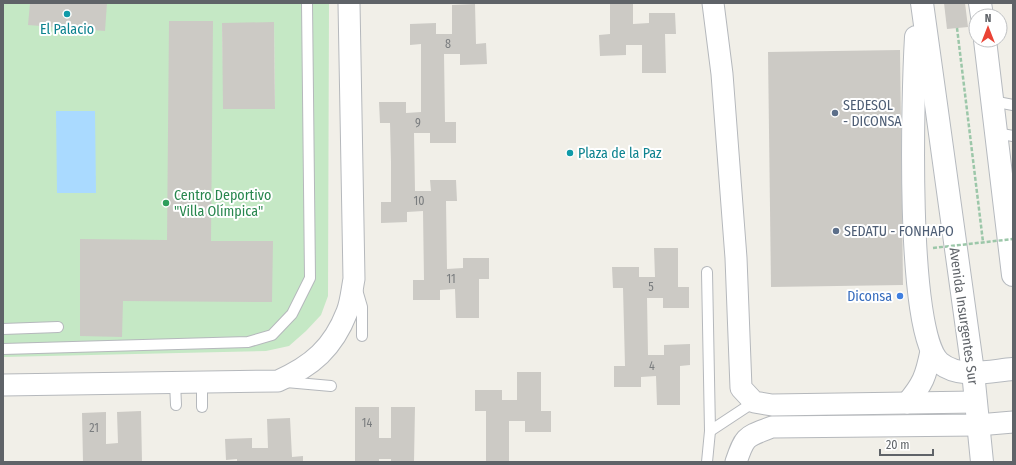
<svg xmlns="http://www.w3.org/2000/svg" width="1016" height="465" font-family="'Fira Sans Condensed',sans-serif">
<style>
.green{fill:#c5e8c5;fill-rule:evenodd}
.water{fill:#aadaff}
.building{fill:#cccac5}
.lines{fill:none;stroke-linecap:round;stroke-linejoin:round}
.service-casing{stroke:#b5b8bc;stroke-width:12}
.minor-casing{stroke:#b5b8bc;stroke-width:23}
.secondary-casing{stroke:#b6babf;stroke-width:24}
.path{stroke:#9cc7a9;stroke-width:2.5;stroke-dasharray:4 2;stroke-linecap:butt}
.service{stroke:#fff;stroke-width:10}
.minor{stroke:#fff;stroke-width:21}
.secondary{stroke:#fff;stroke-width:22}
.path-bridge{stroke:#9cc7a9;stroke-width:2.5;stroke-dasharray:4 2;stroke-linecap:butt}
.culture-dot{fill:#0f9aa8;stroke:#fff;stroke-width:1.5}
.service-dot{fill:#5c6f8a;stroke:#fff;stroke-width:1.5}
.leisure-dot{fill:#2e9e5b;stroke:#fff;stroke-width:1.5}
.shop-dot{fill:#3f7fe0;stroke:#fff;stroke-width:1.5}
.labels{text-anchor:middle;stroke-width:4;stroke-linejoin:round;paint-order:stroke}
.number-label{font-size:12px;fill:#7a7d7f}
.culture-label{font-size:14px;fill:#0d838f;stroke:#fff}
.service-label{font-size:14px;fill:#4e5e75;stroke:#fff;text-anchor:start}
.leisure-label{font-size:14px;fill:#27864d;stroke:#fff;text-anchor:start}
.shop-label{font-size:14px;fill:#366cbe;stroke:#fff;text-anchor:end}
.street-label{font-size:14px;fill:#5f6368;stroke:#fff}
</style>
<rect width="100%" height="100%" fill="#f1efe8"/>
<path class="green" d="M 3,3 L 329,3 L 328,296 L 321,315 L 306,331 L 289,346 L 266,351 L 3,357 ZM 274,23 L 275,108 L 224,109 L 222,24 Z"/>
<path class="water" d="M 56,111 L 95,111 L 96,193 L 57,193 Z"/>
<g class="building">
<path d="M 30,3 L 107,3 L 105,31 L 28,25 Z"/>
<path d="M 610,3 L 633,3 L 633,24 L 649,23 L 649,13 L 675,13 L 676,34 L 665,34 L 666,73 L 642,73 L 642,45 L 626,45 L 626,55 L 600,56 L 599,35 L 610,34 Z"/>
<path d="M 944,3 L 965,3 L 968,27 L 947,29 Z"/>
<path d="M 475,4 L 476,44 L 486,43 L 487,64 L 460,65 L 460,54 L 444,54 L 445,122 L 456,122 L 456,143 L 430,143 L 430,133 L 414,133 L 415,191 L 431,191 L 430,180 L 456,180 L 457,201 L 446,201 L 447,269 L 463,268 L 463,258 L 489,258 L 489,279 L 479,279 L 479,318 L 456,318 L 455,289 L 440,290 L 440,300 L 413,300 L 413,280 L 424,280 L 423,211 L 407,212 L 407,222 L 381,223 L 381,202 L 391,202 L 391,162 L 390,123 L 380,123 L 379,102 L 406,102 L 406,113 L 421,112 L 421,44 L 410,45 L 410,24 L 436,23 L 436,34 L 452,34 L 452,5 Z"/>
<path d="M 169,21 L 213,21 L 211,241 L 273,241 L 272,302 L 123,301 L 122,337 L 80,336 L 80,239 L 167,240 Z"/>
<path d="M 274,22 L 275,109 L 223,109 L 222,23 Z"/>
<path d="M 900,50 L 903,285 L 771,287 L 768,52 Z"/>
<path d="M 654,248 L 678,248 L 678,287 L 689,287 L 689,308 L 663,308 L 663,298 L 647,298 L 648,355 L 664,355 L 664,345 L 690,344 L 690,365 L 680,366 L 680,405 L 657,405 L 656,376 L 641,377 L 641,387 L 614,387 L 614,366 L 625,366 L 623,288 L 613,288 L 612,267 L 639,267 L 639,277 L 655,277 Z"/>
<path d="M 517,372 L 541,372 L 541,411 L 551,411 L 551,432 L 525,432 L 525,421 L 509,421 L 509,462 L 486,462 L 486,411 L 475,411 L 475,390 L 502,390 L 502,400 L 517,400 Z"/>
<path d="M 355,407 L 379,407 L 379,438 L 391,438 L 391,407 L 415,407 L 414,462 L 391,462 L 391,459 L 379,459 L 379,462 L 355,462 Z"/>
<path d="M 141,411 L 142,462 L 83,462 L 82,413 L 106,412 L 106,444 L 118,443 L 117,412 Z"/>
<path d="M 290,418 L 292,457 L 303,456 L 303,462 L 237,462 L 237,459 L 226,460 L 225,439 L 252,438 L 252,448 L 268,448 L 267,419 Z"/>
</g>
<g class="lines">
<defs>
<g id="service">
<path d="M 992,101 L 1013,105"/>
<path d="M 996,133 L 1013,136"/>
<path d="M 707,272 L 710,431 L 707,462"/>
<path d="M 357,290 L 362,307 L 362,336"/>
<path d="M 3,329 L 58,327"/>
<path d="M 3,349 L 248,342 L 272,335 L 292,314 L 310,278 L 307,3"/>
<path d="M 175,382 L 176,405"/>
<path d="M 202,382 L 202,407"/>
<path d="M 286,382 L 331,386"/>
<path d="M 710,431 L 754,402"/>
</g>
<g id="minor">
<path d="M 713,3 L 722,74 L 736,258 L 741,388 L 754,402 L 772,405 L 976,402"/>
<path d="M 3,385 L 278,381 C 312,366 333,348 347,312 C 351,302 352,289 354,279 L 349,3"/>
<path d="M 907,403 C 923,384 926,376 931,351"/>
<path d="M 736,462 C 745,435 746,437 772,427 L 978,425 L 1013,422"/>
</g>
<g id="secondary">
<path d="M 922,3 L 973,372 L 982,462"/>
<path d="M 980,3 L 982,16"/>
<path d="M 916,37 C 913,88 905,335 940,363 C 960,379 989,371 1013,369"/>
<path d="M 985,40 L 1013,275"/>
</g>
</defs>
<use href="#service" class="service-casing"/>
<use href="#minor" class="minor-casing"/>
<use href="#secondary" class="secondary-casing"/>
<path class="path" d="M 957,28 L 983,242"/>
<use href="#service" class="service"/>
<use href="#minor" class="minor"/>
<use href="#secondary" class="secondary"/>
<path class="path-bridge" d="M 933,248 L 1013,239"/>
</g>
<g class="culture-dot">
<circle cx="67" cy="14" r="4"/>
<circle cx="570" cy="153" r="4"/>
</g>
<g class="service-dot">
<circle cx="835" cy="113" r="4"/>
<circle cx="836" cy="231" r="4"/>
</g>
<circle class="leisure-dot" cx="166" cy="203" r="4"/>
<circle class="shop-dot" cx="900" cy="296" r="4"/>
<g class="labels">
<g class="number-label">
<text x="448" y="48">8</text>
<text x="418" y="127">9</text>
<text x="419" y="205">10</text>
<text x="451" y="283">11</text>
<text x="651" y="291">5</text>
<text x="652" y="370">4</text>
<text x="367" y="427">14</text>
<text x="94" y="432">21</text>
</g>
<g class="culture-label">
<text x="67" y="34">El Palacio</text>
<text x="578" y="158" text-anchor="start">Plaza de la Paz</text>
</g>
<g class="service-label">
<text x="843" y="110">SEDESOL<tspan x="843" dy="16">- DICONSA</tspan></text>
<text x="844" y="236">SEDATU - FONHAPO</text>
</g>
<g class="leisure-label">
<text x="174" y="200">Centro Deportivo<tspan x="174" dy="16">"Villa Olímpica"</tspan></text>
</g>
<g class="shop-label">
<text x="892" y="301">Diconsa</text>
</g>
<g class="street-label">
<text transform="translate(964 316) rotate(82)" y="5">Avenida Insurgentes Sur</text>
</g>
</g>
<rect width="1016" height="465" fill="none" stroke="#5f6368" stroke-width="8"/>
<g transform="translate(988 28)"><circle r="19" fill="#ffffff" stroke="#bfc1c3"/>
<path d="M0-3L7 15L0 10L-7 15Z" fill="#ea4335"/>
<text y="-6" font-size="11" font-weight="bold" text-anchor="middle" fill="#5f6368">N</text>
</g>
<path d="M880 449v6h53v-6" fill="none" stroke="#5f6368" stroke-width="2"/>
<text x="886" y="449" font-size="12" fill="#5f6368" stroke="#ffffff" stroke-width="3" paint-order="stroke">20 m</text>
</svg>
